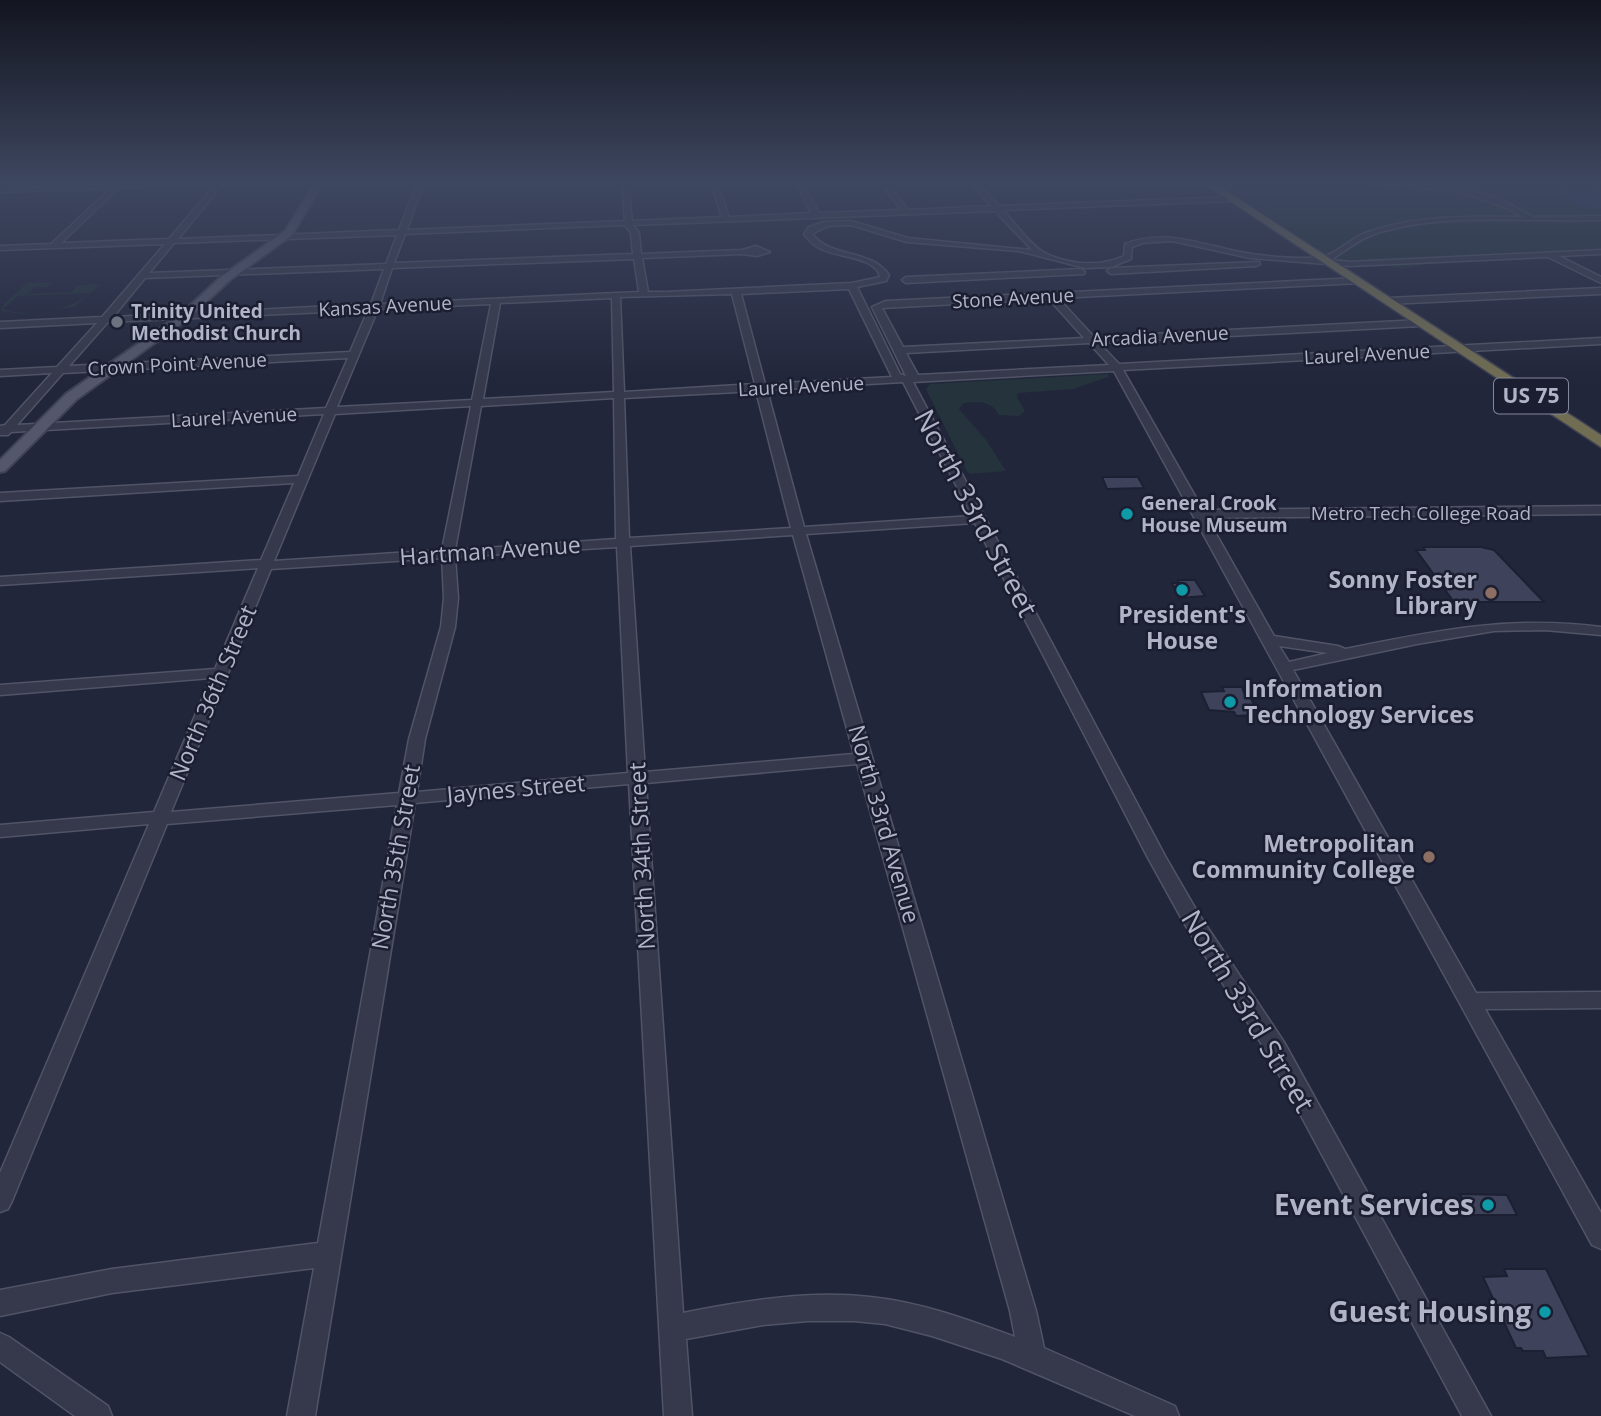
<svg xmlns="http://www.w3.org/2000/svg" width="1601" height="1416" font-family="'Open Sans',sans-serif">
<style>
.green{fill:#24333c;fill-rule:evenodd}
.water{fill:#333a60}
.building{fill:#3e435b;stroke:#1d2032;stroke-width:2}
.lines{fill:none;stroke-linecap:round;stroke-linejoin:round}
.minor-casing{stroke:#515466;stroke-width:3}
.major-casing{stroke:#3f4254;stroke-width:4}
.highway-casing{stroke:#3e4153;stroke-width:3}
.minor{fill:#36394b;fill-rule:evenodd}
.major{fill:#54576b;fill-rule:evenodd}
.highway{fill:#716d53;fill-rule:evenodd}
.worship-dot{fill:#6b7280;stroke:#1b1e30;stroke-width:2.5}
.culture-dot{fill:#0f9aa8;stroke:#1b1e30;stroke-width:2.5}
.education-dot{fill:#8d6e63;stroke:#1b1e30;stroke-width:2.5}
.labels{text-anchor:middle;stroke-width:5;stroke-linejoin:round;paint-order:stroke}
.far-street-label{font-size:19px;fill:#b1b4c7;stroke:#1b1e30}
.far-poi-label{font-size:19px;font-weight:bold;fill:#b1b4c7;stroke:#1b1e30;text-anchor:start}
.shield{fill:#1b1e30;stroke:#84879a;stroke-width:2}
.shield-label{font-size:21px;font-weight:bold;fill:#b1b4c7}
.street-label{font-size:23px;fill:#b1b4c7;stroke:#1b1e30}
.poi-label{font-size:23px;font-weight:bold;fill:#b1b4c7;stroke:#1b1e30;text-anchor:end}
.near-street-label{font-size:28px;fill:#b1b4c7;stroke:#1b1e30}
.near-poi-label{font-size:28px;font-weight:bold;fill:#b1b4c7;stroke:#1b1e30;text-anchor:end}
</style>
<rect width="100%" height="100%" fill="#22263b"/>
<g class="green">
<path d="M 1210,183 L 1601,183 L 1601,253 L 1429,260 L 1432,263 L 1403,269 L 1392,267 L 1394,260 L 1337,261 L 1226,188 Z"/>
<path d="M 52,282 L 47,287 L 35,287 L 29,293 L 17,294 L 71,292 L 78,285 L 101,284 L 74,307 L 23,314 L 0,311 L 4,304 L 27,283 ZM 89,293 C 74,310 24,318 3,309 L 18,296 Z"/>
<path d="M 1108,374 L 1108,377 L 1073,389 L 1018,393 L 1017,397 L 1025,411 L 1019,416 L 999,415 C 990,400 980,402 964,403 L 959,409 L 986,440 L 1006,471 L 970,474 L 966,470 L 926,389 L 930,384 Z"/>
</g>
<path class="water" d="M 1590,183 L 1601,183 L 1601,209 L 1580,206 L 1556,192 L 1563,187 L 1595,188 Z"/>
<g class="building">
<path d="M 1102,477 L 1138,477 L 1144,488 L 1107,489 Z"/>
<path d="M 1423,547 L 1481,547 L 1494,550 L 1544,602 L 1454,602 L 1416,550 L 1425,550 Z"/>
<path d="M 1178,580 L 1195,580 L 1205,596 L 1179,598 L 1172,583 L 1179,583 Z"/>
<path d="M 1222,687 L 1242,687 L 1244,693 L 1248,693 L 1257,710 L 1252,710 L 1255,715 L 1236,716 L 1234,712 L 1209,710 L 1201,692 L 1224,691 Z"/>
<path d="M 1460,1194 L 1507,1195 L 1517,1215 L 1470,1215 Z"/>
<path d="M 1504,1269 L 1546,1269 L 1589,1356 L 1546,1358 L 1543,1351 L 1523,1351 L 1521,1348 L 1516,1348 L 1483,1277 L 1507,1276 Z"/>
</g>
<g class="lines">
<defs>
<g id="minor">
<path d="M 165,183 L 224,183 L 178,239 L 399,230 L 417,183 L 423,183 L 407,230 L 625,221 L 622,183 L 628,183 L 632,221 L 722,217 L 711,183 L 717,183 L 729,217 L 811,213 L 796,183 L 802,183 L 819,213 L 901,210 L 881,183 L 887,183 L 908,210 L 991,206 L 970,183 L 977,183 L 999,206 L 1232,197 L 1236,199 L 1232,201 L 1003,210 C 1013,221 1032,247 1045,253 C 1069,265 1100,267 1124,256 L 1125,244 C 1163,229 1197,243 1235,251 C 1259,256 1297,260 1321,257 C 1334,256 1353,236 1368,232 C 1417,215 1471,216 1523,217 C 1477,190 1429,188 1377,185 L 1374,183 L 1458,187 L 1497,198 L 1534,217 L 1601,216 L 1601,220 C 1529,223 1441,211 1372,235 C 1357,241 1344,251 1331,260 L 1350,262 L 1601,250 L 1601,254 L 1559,256 L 1601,277 L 1601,283 L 1548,257 L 1350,266 L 1250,258 L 1172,241 L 1143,243 L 1132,247 L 1131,259 L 1111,267 L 1085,268 L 1019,251 L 907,242 L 851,225 L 828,226 L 812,234 C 832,259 870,248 889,275 L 886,281 L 857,287 L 900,374 L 906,376 L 872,307 L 886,301 L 1357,278 L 1361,281 L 1360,283 L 1058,298 L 1094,337 L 1421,320 L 1426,323 L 1421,326 L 1099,343 L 1119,364 L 1601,338 L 1601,344 L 1123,370 L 1203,510 L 1601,506 L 1601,514 L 1207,518 L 1274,636 L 1338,646 L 1345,649 C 1434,631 1509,615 1601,627 L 1601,635 L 1545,630 L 1494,631 L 1417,644 L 1293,670 L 1476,993 L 1601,992 L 1601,1008 L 1485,1009 L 1601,1213 L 1601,1249 L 1592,1245 L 1114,371 L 913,382 L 1165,856 L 1198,913 L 1284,1042 L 1491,1416 L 1462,1416 L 1268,1054 L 1184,923 L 1147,856 L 975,523 L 806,534 L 1036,1311 L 1044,1348 L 1175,1406 L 1179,1416 L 1135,1416 L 1002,1359 L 932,1336 L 885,1324 L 854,1321 L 808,1321 L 763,1325 L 686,1339 L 692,1416 L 664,1416 L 629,784 L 415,803 L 315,1416 L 287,1416 L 314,1268 L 112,1293 L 0,1316 L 0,1290 L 112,1269 L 318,1243 L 397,805 L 167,824 L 12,1201 L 8,1209 L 0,1212 L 0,1173 L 149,824 L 0,837 L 0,825 L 154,812 L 211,678 L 0,695 L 0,685 L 215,669 L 258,568 L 0,585 L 0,577 L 261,560 L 294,483 L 0,501 L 0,493 L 298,476 L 324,414 L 11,432 L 8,435 L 0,435 L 0,426 L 5,425 L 52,373 L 0,376 L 0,370 L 57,367 L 97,323 L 0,328 L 0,322 L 102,317 L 165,244 L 0,250 L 0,246 L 51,244 L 110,189 L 0,192 L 0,188 ZM 215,185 L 169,239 L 61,243 L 119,188 ZM 995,211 L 1032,250 L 908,238 L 851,221 L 824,222 L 809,227 L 804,234 C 809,240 813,246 821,249 C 838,258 875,256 880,277 L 852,283 L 666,292 L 648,292 L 642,258 L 742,254 L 757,256 L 770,252 L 756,246 L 742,250 L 641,254 L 639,233 L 633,225 ZM 625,225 L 631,233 L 633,254 L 394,263 L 405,234 ZM 397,235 L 386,264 L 149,273 L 174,243 ZM 634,259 L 639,292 L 380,304 L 392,268 ZM 384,269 L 371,304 L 113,317 L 145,278 ZM 849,289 L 892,377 L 765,384 L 741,294 ZM 732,294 L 755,384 L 624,392 L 620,297 ZM 612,298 L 614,392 L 483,399 L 500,303 ZM 1049,299 L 1084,338 L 903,347 L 882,308 ZM 491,304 L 472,400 L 337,407 L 378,309 ZM 368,310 L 350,352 L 69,366 L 108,322 ZM 1089,343 L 1109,365 L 918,375 L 906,353 ZM 348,358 L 326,408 L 17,425 L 63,373 ZM 903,382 L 972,516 L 804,527 L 767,390 ZM 756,391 L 791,528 L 629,538 L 624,398 ZM 614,398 L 616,539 L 455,550 L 481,406 ZM 471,406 L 442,550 L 274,561 L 335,414 ZM 793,535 L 854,754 L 645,772 L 630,546 ZM 617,547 L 628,773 L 417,792 L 425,739 L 455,627 L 458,598 L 455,557 ZM 442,558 L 444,598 L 441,627 L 409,739 L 399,793 L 171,812 L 271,569 ZM 1279,646 L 1328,653 L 1289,662 ZM 857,764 L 1010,1311 L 1015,1337 C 969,1320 920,1302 870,1297 C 808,1290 744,1301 683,1313 L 646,783 Z"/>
<path d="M 1259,262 L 1260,264 L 1256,266 L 1111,274 L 1107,271 L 1111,268 Z"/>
<path d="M 1081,269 L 1085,272 L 1084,274 L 906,283 L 902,280 L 906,277 Z"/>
<path d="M 1601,288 L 1601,294 L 1388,304 L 1384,301 L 1388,298 Z"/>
<path d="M 0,1333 L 9,1337 L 108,1406 L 112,1416 L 75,1416 L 0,1362 Z"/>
</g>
<path id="major" d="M 315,183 L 323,183 L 292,235 L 230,280 L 189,318 L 76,400 L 5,471 L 0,472 L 0,460 L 66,394 L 181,314 L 222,276 L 285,231 Z"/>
<path id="highway" d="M 1203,183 L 1214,183 L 1601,435 L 1601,447 Z"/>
</defs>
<use href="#minor" class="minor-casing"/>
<use href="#major" class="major-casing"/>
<use href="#highway" class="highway-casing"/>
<use href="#minor" class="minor"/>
<use href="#major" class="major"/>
<use href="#highway" class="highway"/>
</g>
<linearGradient id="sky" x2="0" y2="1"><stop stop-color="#131520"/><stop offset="0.48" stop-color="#3e4760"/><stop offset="1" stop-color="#3e4760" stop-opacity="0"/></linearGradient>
<rect width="1601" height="381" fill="url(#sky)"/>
<circle class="worship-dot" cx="117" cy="322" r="7"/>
<g class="culture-dot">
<circle cx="1127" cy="514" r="7"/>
<circle cx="1182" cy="590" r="7"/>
<circle cx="1230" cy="702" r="7"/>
<circle cx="1488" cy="1205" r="7"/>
<circle cx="1545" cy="1312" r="7"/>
</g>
<g class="education-dot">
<circle cx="1491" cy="593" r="7"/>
<circle cx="1429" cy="857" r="7"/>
</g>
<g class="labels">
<g class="far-street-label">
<text transform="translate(1013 298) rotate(-3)" y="7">Stone Avenue</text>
<text transform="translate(385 306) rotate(-3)" y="7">Kansas Avenue</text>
<text transform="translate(1160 336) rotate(-3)" y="7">Arcadia Avenue</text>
<text transform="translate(1367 354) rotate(-3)" y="7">Laurel Avenue</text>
<text transform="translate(177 364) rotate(-3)" y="7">Crown Point Avenue</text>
<text transform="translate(801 386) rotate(-3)" y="7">Laurel Avenue</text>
<text transform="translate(234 417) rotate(-3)" y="7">Laurel Avenue</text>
<text x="1421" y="520">Metro Tech College Road</text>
</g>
<g class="far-poi-label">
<text x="131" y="318">Trinity United<tspan x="131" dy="22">Methodist Church</tspan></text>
<text x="1141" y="510">General Crook<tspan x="1141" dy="22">House Museum</tspan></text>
</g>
<rect class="shield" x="1494" y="378.5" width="74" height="35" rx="5"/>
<g class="shield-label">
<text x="1531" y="403">US 75</text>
</g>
<g class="street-label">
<text transform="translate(490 551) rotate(-4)" y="8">Hartman Avenue</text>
<text transform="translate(213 693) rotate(-67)" y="8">North 36th Street</text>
<text transform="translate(516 789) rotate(-5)" y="8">Jaynes Street</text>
<text transform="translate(884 824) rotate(74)" y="8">North 33rd Avenue</text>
<text transform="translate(642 856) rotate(-93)" y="8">North 34th Street</text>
<text transform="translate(396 857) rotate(-80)" y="8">North 35th Street</text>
</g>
<g class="poi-label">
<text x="1477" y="588">Sonny Foster<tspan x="1477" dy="26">Library</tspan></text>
<text x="1182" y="623" text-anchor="middle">President's<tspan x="1182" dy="26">House</tspan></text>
<text x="1244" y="697" text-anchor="start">Information<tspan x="1244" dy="26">Technology Services</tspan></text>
<text x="1415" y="852">Metropolitan<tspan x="1415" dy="26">Community College</tspan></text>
</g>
<g class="near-street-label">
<text transform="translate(976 513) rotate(62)" y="10">North 33rd Street</text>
<text transform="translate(1248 1011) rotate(59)" y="10">North 33rd Street</text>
</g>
<g class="near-poi-label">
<text x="1474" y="1215">Event Services</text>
<text x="1531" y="1322">Guest Housing</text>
</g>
</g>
</svg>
